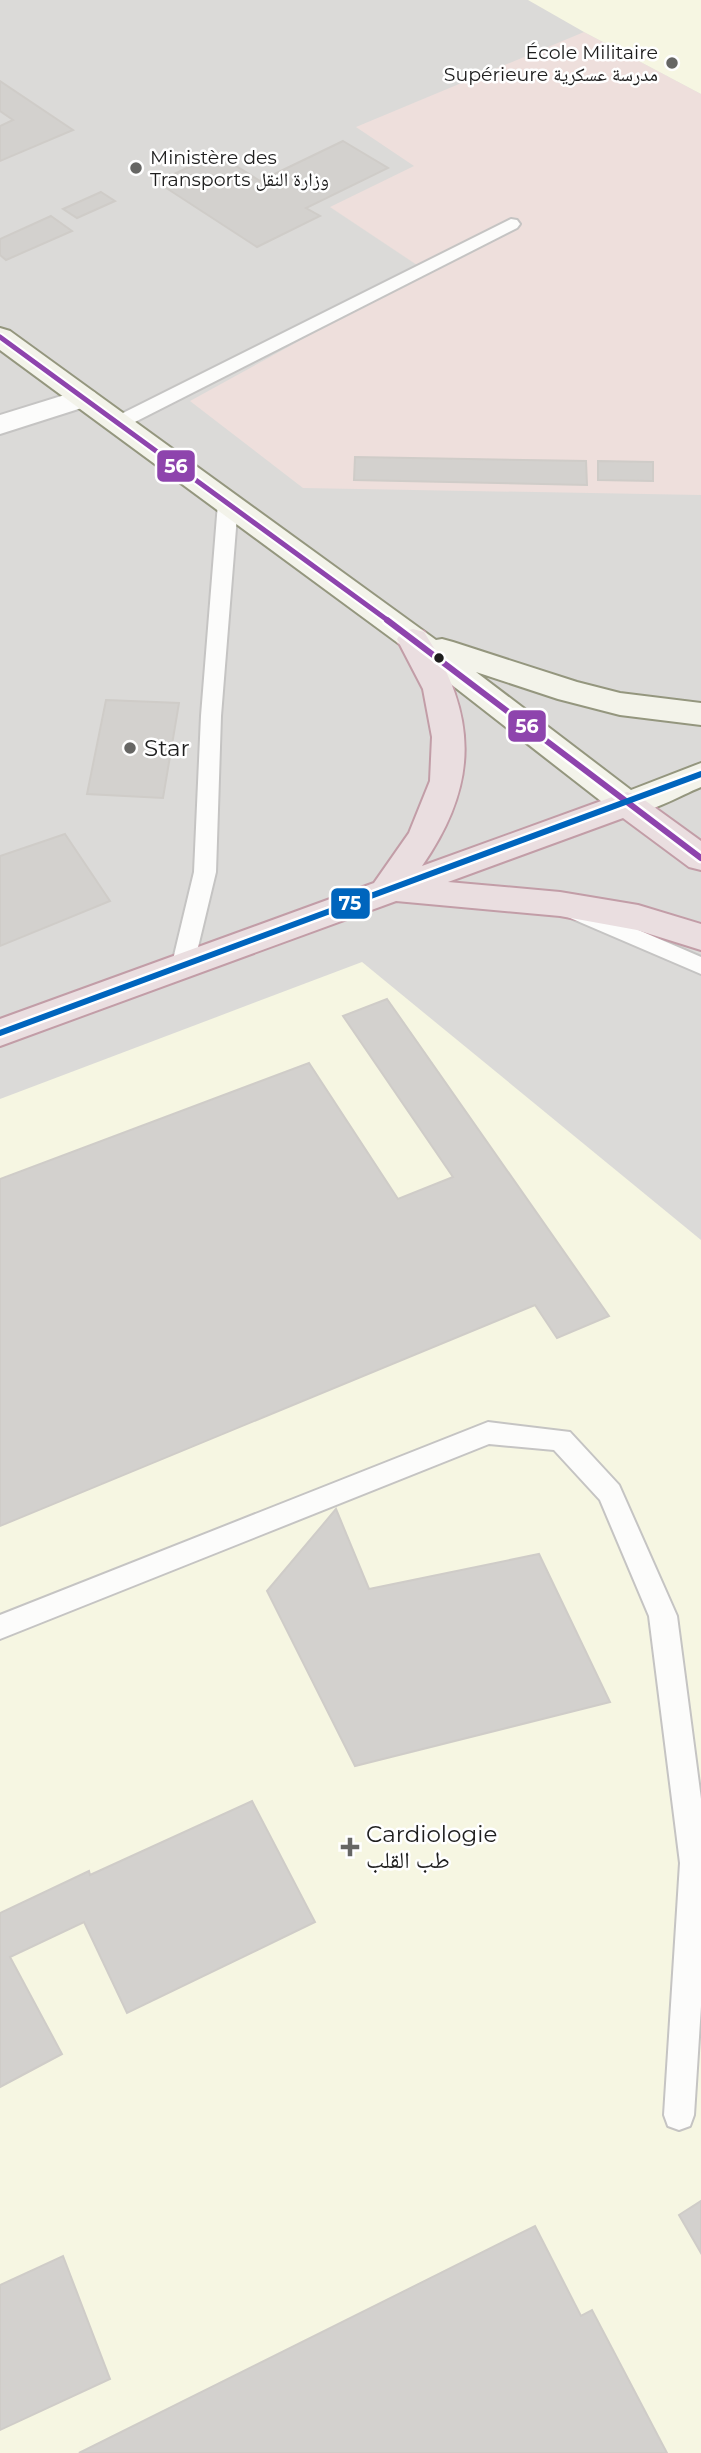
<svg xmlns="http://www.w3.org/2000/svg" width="701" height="2453" font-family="Montserrat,'Noto Naskh Arabic',sans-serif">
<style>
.residential{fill:#dbdad8}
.commercial{fill:#eedfdc}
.education{fill:#f6f6e2}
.building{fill:#d3d1ce;stroke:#cfccc8;stroke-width:2}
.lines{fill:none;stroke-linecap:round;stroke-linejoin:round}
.lane-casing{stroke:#c5c4c3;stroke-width:4}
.street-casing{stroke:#c5c4c3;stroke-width:4}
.secondary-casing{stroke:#94967e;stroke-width:4}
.highway-casing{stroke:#c29da7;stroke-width:4}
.lane{fill:#fcfcfb;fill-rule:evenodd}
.street{fill:#fcfcfb;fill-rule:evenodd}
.secondary{fill:#f3f3ea;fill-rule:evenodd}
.highway{fill:#eadee0;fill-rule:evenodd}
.bus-1-far1-casing{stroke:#fff;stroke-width:9}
.bus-1-casing{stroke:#fff;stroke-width:11}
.bus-2-casing{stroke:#fff;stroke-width:11}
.bus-1-far1{stroke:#8e44ad;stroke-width:5}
.bus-1{stroke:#8e44ad;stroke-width:6}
.bus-2{stroke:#0065bd;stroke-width:6}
.poi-dot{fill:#666664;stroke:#fff;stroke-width:2.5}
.bus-dot{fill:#1e1e1e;stroke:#fff;stroke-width:2.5}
.labels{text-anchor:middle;stroke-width:5;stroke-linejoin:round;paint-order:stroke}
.far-poi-label{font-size:19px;fill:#1e1e1e;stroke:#fff;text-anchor:end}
.poi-label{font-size:23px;fill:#1e1e1e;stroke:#fff;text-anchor:start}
.line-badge{stroke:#fff;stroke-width:2.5}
.badge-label{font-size:19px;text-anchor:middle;font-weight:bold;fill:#fff}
</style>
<rect width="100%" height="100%" fill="#ecebe7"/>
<rect class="residential" x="0" y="0" width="701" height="2453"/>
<path class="commercial" d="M 584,32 L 701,94 L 701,495 L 303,488 L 190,401 L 426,271 L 330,207 L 414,166 L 356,127 Z"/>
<g class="education">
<path d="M 528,0 L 701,0 L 701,94 L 584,32 Z"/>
<path d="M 362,962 L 701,1240 L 701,2453 L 0,2453 L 0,1099 Z"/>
</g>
<g class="building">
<path d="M 0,81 L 73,130 L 0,161 L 0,126 L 13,120 L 0,111 Z"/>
<path d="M 343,141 L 388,168 L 306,208 L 320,216 L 257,247 L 157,182 L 217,154 L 260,181 Z"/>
<path d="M 101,192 L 115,201 L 77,218 L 63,209 Z"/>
<path d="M 51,216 L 72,231 L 6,260 L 0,255 L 0,239 Z"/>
<path d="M 355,457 L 586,461 L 587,485 L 354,480 Z"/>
<path d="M 598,461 L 653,462 L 653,481 L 598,480 Z"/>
<path d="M 106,700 L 179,703 L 163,798 L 87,794 Z"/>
<path d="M 65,834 L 110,901 L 0,946 L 0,856 Z"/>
<path d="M 387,999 L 609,1316 L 557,1338 L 535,1305 L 0,1526 L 0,1179 L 309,1063 L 398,1199 L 453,1177 L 343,1016 Z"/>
<path d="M 336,1509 L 369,1589 L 539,1554 L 610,1702 L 355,1766 L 267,1591 Z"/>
<path d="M 252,1801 L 315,1922 L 127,2013 L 84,1922 L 10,1957 L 62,2054 L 0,2087 L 0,1913 L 89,1871 L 90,1875 Z"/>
<path d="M 701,2201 L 701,2253 L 679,2215 Z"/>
<path d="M 535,2226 L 581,2316 L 592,2310 L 667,2453 L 79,2453 Z"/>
<path d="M 63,2256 L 110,2379 L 0,2430 L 0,2285 Z"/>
</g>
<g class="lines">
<defs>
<g id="lane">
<path d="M 511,219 L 517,220 L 520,224 L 517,228 L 125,427 L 118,429 L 109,423 L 111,419 Z"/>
<path d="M 228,497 L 238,503 L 221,716 L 216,872 L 193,968 L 190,974 L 182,976 L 174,974 L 171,968 L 194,872 L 201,716 L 218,503 Z"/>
<path d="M 576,903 L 701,957 L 701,974 L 568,917 L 565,911 L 568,905 Z"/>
<path d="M 488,1422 L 570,1432 L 619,1485 L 677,1616 L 701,1799 L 701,2006 L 694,2115 L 690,2126 L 679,2130 L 668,2126 L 664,2115 L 680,1863 L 649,1616 L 600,1500 L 554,1450 L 489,1444 L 0,1639 L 0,1615 Z"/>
</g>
<path id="street" d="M 84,389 L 94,392 L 99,398 L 94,404 L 0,434 L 0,415 Z"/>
<path id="secondary" d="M 0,328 L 10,331 L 436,640 L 442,639 L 453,642 L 577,682 L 620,693 L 701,703 L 701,725 L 620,715 L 558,699 L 476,672 L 631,790 L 701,763 L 701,787 C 676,797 641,820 615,812 L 402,646 L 0,350 Z"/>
<path id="highway" d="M 413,629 L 424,632 C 478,715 479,784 422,866 L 615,796 L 627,792 L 639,796 L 701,841 L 701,870 L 689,867 L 623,818 L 448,882 L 560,892 L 638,905 L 701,924 L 701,950 L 637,930 L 560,916 L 396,901 L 0,1046 L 0,1019 L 374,883 L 409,833 L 430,781 L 432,737 L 423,689 L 397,639 L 402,632 Z"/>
</defs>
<use href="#lane" class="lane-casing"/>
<use href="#street" class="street-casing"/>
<use href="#secondary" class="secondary-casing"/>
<use href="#highway" class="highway-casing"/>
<use href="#lane" class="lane"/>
<use href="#street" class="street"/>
<use href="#secondary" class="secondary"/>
<use href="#highway" class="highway"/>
<defs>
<path id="bus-1-far1" d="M 0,337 L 390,622"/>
<path id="bus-1" d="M 387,620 L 701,858"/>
<path id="bus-2" d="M 0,1033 L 701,774"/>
</defs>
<use href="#bus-1-far1" class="bus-1-far1-casing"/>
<use href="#bus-1" class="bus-1-casing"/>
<use href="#bus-2" class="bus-2-casing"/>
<use href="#bus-1-far1" class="bus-1-far1"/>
<use href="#bus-1" class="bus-1"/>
<use href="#bus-2" class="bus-2"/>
</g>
<g class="poi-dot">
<circle cx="672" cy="63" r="7"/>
<circle cx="136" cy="168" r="7"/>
<circle cx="130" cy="748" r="7"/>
<path d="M346.5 1836.5h7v7h7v7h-7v7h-7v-7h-7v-7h7z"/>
</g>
<circle class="bus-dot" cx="439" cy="658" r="6"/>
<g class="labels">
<g class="far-poi-label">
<text x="658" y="59">École Militaire<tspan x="658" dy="22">Supérieure مدرسة عسكرية</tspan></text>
<text x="150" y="164" text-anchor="start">Ministère des<tspan x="150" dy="22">Transports وزارة النقل</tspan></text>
</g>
<g class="poi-label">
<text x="144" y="756">Star</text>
<text x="366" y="1842">Cardiologie<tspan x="366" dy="26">طب القلب</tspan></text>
</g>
</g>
<g class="line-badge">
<rect x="156" y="449" width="40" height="34" rx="7" fill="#8e44ad"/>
<rect x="507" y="709" width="40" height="34" rx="7" fill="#8e44ad"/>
<rect x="330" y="887" width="41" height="33" rx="7" fill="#0065bd"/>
</g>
<g class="badge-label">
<text x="176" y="473">56</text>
<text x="527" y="733">56</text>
<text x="350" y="910">75</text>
</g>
</svg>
